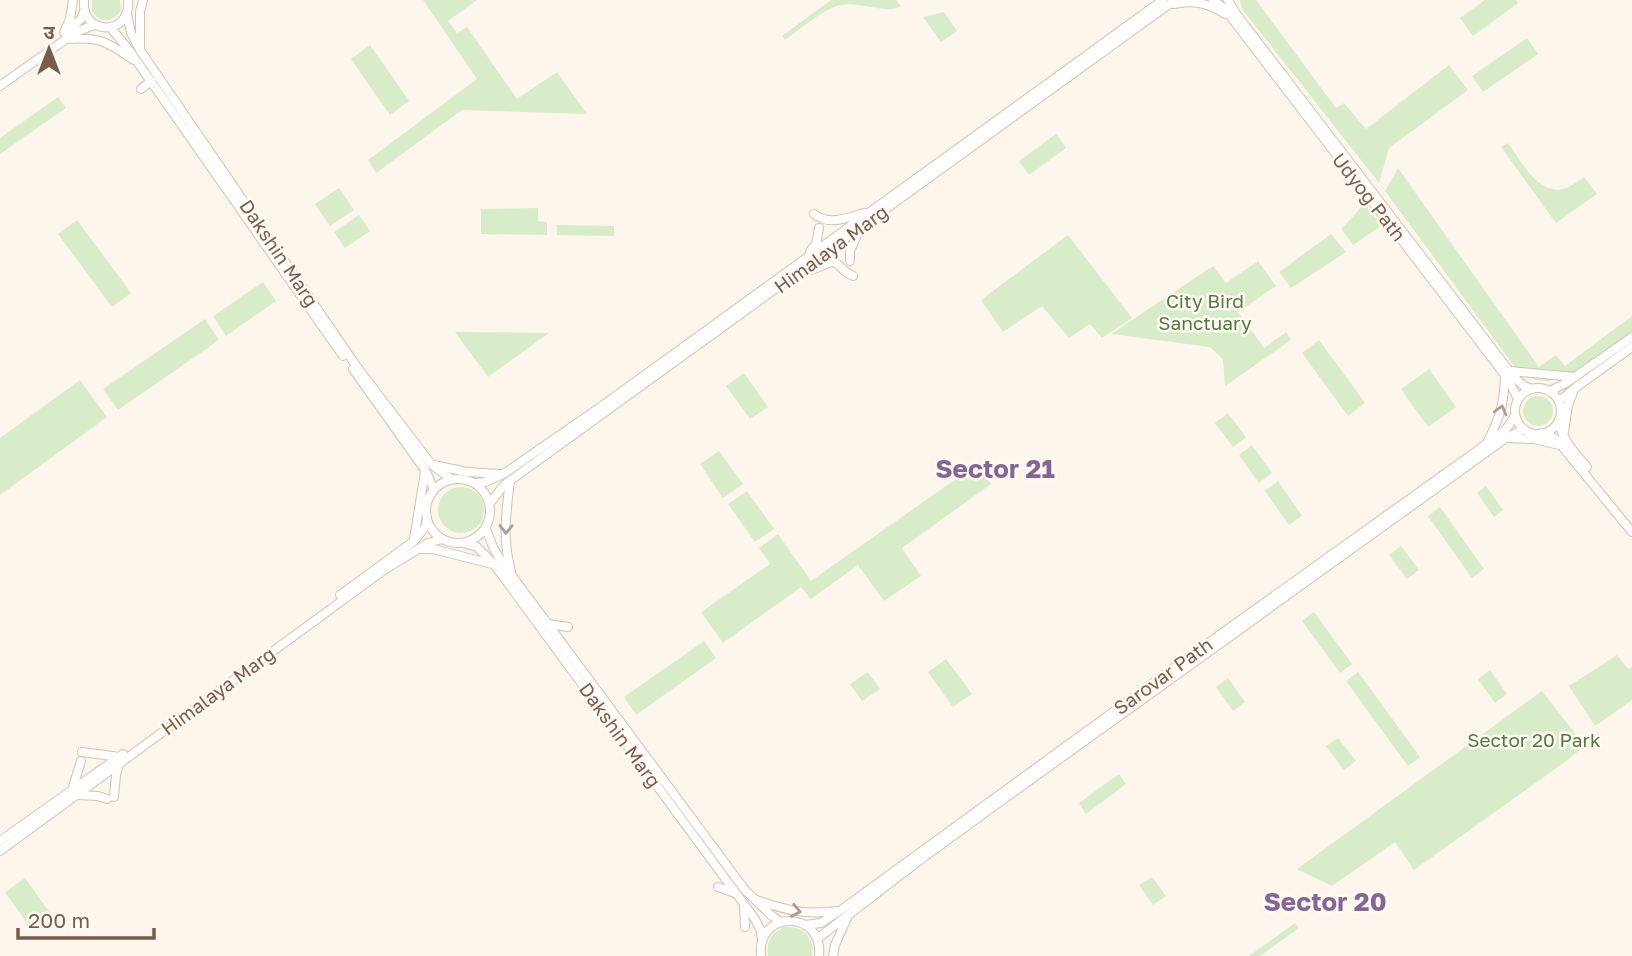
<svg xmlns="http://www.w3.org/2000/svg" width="1632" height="956" font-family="'Golos Text','Noto Sans Devanagari',sans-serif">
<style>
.green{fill:#d8ecc9}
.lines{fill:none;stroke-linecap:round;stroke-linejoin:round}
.secondary-casing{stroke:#d6c0b0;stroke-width:10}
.secondary{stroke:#fff;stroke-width:8}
.oneway{stroke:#af9d94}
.labels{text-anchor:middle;stroke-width:5;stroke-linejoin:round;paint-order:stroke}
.street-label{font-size:19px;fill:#7a5c4d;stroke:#fffaf3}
.park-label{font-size:19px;fill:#537a41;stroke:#fffaf3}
.district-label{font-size:26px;font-weight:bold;fill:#846695;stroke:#fffaf3}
</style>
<rect width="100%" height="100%" fill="#fdf6ec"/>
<g class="green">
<path d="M 92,0 L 120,0 L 121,10 C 116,19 109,22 99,19 L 92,11 Z"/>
<path d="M 423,0 L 477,0 L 448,21 L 457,33 L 467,27 L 517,99 L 557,72 L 587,114 L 462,110 L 376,173 L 368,160 L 477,79 Z"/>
<path d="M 831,0 L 896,0 L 901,6 C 886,15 860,1 841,5 C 826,7 799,30 785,40 L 782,36 Z"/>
<path d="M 1240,0 L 1256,0 L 1336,108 L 1344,103 L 1366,129 L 1449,65 L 1468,90 L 1389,148 L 1379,183 L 1242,9 Z"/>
<path d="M 1485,0 L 1516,0 L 1518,3 L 1473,36 L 1460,18 Z"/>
<path d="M 944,12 L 957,31 L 941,42 L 923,17 Z"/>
<path d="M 1527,38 L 1538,54 L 1483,92 L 1472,76 Z"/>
<path d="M 370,45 L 409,101 L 390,115 L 351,59 Z"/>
<path d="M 58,97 L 66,108 L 0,154 L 0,138 Z"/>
<path d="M 1056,134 L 1066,148 L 1029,175 L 1019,161 Z"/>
<path d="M 1508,143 C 1522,162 1541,202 1570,186 C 1575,184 1580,180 1584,177 L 1597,194 L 1556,223 L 1501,147 Z"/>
<path d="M 1398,168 L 1539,367 L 1556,355 L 1565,366 L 1632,316 L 1632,332 L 1569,376 L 1548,381 L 1536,380 L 1520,374 L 1385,191 Z"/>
<path d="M 339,188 L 354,210 L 330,226 L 315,204 Z"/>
<path d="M 1365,204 L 1381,226 L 1353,245 L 1341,228 C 1350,222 1356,211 1365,204 Z"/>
<path d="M 538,208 L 538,221 L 547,222 L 547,235 L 481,234 L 481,209 Z"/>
<path d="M 359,215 L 370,231 L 345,248 L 334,232 Z"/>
<path d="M 77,220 L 131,293 L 112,307 L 58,234 Z"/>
<path d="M 557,225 L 614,226 L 614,236 L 557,235 Z"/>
<path d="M 1331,234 L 1346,252 L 1291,288 L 1279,272 Z"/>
<path d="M 1068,235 L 1132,318 L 1102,338 L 1090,324 L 1069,338 L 1042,306 L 1003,332 L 981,300 Z"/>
<path d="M 1258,261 L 1276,286 L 1238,312 L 1264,348 L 1286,332 L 1291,340 L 1225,386 L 1223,359 L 1210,347 L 1111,334 L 1213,266 L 1226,283 Z"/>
<path d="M 263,282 L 276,301 L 226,336 L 213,316 Z"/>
<path d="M 205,319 L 219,340 L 118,410 L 103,389 Z"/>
<path d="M 455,332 L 549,333 L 488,377 Z"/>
<path d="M 1319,340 L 1365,403 L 1348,416 L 1302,353 Z"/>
<path d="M 1429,369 L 1456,407 L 1428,427 L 1401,389 Z"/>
<path d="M 744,373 L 768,407 L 750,419 L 726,386 Z"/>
<path d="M 80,380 L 107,417 L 0,495 L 0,438 Z"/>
<circle cx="1538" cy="411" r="15"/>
<path d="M 1228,413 L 1246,437 L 1233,447 L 1215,423 Z"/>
<path d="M 1252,445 L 1272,473 L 1259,483 L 1239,455 Z"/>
<path d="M 719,451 L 743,484 L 723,498 L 700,464 Z"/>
<path d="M 977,464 L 991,484 L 902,548 L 921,576 L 884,601 L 858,565 L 811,599 L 801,587 L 723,643 L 701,612 L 770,564 L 759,548 L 778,534 L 811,581 Z"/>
<path d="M 1278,481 L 1302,516 L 1289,525 L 1265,491 Z"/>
<path d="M 1486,486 L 1503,510 L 1494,517 L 1477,493 Z"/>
<circle cx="461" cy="510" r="23"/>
<path d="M 747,491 L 774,529 L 755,542 L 728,504 Z"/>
<path d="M 1440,507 L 1484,569 L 1472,578 L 1428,516 Z"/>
<path d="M 1401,546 L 1419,570 L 1407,579 L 1389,555 Z"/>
<path d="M 1314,612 L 1352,664 L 1340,673 L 1302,621 Z"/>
<path d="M 704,641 L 716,658 L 636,715 L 624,697 Z"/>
<path d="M 1617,655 L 1628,669 L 1632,667 L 1632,700 L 1595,726 L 1569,686 Z"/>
<path d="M 946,659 L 972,694 L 953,707 L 928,672 Z"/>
<path d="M 1490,670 L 1507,694 L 1495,703 L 1478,679 Z"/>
<path d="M 868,672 L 880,689 L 862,701 L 850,684 Z"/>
<path d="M 1358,672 L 1420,757 L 1408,766 L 1346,681 Z"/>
<path d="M 1228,678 L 1245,702 L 1233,711 L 1216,687 Z"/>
<path d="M 1542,691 L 1585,746 L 1562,764 L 1414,870 L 1395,842 L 1332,886 L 1297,869 Z"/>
<path d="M 1338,738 L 1356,761 L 1344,770 L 1326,746 Z"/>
<path d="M 1119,774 L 1126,784 L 1086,814 L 1079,803 Z"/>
<path d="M 1152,877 L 1166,896 L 1153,905 L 1139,885 Z"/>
<path d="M 25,878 L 52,916 L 32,930 L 5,892 Z"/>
<path d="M 1295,923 L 1299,928 L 1260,956 L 1249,956 Z"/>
<path d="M 784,927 C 803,926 815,937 812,956 L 768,956 C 766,942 771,933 784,927 Z"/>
</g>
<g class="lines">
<defs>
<g id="secondary">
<path d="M 84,0 C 81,37 132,36 128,0"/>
<path d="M 1213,0 L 1224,8 L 1508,379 L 1518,399"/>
<path d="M 1228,0 L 1237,15 L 1513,376 L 1524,386 L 1532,389"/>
<path d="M 1174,4 C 1194,0 1208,3 1225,14"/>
<path d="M 127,14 L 131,33 L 140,50 L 357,367 L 431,464 L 451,479"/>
<path d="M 110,27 L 129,50 L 343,356"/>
<path d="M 64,32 L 70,19 L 73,0"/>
<path d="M 65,33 L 81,19 L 84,12"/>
<path d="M 66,39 C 102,37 105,41 134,60"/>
<path d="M 140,49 L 140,12 L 143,0"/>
<path d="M 0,86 L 76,32 L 94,25"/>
<path d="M 141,89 L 151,81"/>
<path d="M 814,214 C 830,226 846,218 864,213"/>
<path d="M 810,251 L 816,244 L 819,228"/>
<path d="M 850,261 L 850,251 L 860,228"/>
<path d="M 804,271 C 815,272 824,262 835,262 L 846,272 L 853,276"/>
<path d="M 353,369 L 425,470 L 434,489"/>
<path d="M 1510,371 L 1575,377"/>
<circle cx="1538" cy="411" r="23"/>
<path d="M 1550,391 L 1566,383 L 1632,337"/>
<path d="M 1559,401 L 1575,388 L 1632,347"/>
<path d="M 1559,420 C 1561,439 1575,453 1587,467"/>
<path d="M 1564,432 L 1568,405 L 1574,390"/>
<path d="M 1542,433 L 1556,439 L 1632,532"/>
<path d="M 1506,438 L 1534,439 L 1559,445"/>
<path d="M 1488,441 C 1501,415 1504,403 1505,374"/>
<path d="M 434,465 L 467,472 L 501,474"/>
<circle cx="458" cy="511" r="32"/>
<path d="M 510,481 C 506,513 502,539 511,571"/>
<path d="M 475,483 L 485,482 L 505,473 L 599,408 L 1163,0"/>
<path d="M 490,503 L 504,485 L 1168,5 L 1177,0"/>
<path d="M 486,529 L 493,547 L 501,561 L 745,890 L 772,916 L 781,922"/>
<path d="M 414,539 L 425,472"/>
<path d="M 463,543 L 477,547 L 493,563 L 755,919 L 761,931 L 762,941"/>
<path d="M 420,549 L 433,549 L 492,564"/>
<path d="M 340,595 L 414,541 L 426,526 L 427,518"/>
<path d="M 548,624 L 568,627"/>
<path d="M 82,752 L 119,757"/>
<path d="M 72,790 L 81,761"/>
<path d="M 78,795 L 98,796 L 107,799"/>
<path d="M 114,797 L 116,775 L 119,764"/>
<path d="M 0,841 L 123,754"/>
<path d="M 0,851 L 384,570 L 428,543 L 442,539"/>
<path d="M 718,887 L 735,893"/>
<path d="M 756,900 C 790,911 803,915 839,911"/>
<path d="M 744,905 L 745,927"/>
<path d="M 805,925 L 821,923 L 841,910 L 1190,656 L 1499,435 L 1507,428 L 1515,416"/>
<path d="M 817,939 L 916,863 L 990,809 L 1506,438 L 1524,429"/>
<path d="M 761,956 C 756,909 824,910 819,956"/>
<path d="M 833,956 L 835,945 L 847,918"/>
</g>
</defs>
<use href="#secondary" class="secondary-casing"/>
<use href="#secondary" class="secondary"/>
</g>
<defs><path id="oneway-chevron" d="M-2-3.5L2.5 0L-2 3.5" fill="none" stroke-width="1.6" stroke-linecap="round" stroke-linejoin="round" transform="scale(1.75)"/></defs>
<g class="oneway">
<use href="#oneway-chevron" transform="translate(1501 410) rotate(-75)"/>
<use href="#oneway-chevron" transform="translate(506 529) rotate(91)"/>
<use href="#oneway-chevron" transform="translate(796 911) rotate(11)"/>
</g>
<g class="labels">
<g class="street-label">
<text transform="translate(1369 197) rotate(52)" y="7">Udyog Path</text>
<text transform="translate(831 249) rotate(-36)" y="7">Himalaya Marg</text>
<text transform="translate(279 253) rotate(56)" y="7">Dakshin Marg</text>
<text transform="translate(1163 676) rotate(-36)" y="7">Sarovar Path</text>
<text transform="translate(218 691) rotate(-36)" y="7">Himalaya Marg</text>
<text transform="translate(620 735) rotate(54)" y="7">Dakshin Marg</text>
</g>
<g class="park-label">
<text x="1205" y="308">City Bird<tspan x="1205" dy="22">Sanctuary</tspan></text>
<text x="1534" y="747">Sector 20 Park</text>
</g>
<g class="district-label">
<text x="995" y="478">Sector 21</text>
<text x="1325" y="911">Sector 20</text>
</g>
</g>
<g transform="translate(49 49)" stroke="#fffaf3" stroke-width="5" paint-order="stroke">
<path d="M0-5L12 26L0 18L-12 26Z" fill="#7a5c4d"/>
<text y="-10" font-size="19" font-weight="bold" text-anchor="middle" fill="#7a5c4d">उ</text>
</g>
<path d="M18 928v10h136v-10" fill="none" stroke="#7a5c4d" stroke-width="3.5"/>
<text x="28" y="928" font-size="21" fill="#7a5c4d" stroke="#fffaf3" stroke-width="5" paint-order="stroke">200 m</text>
</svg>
